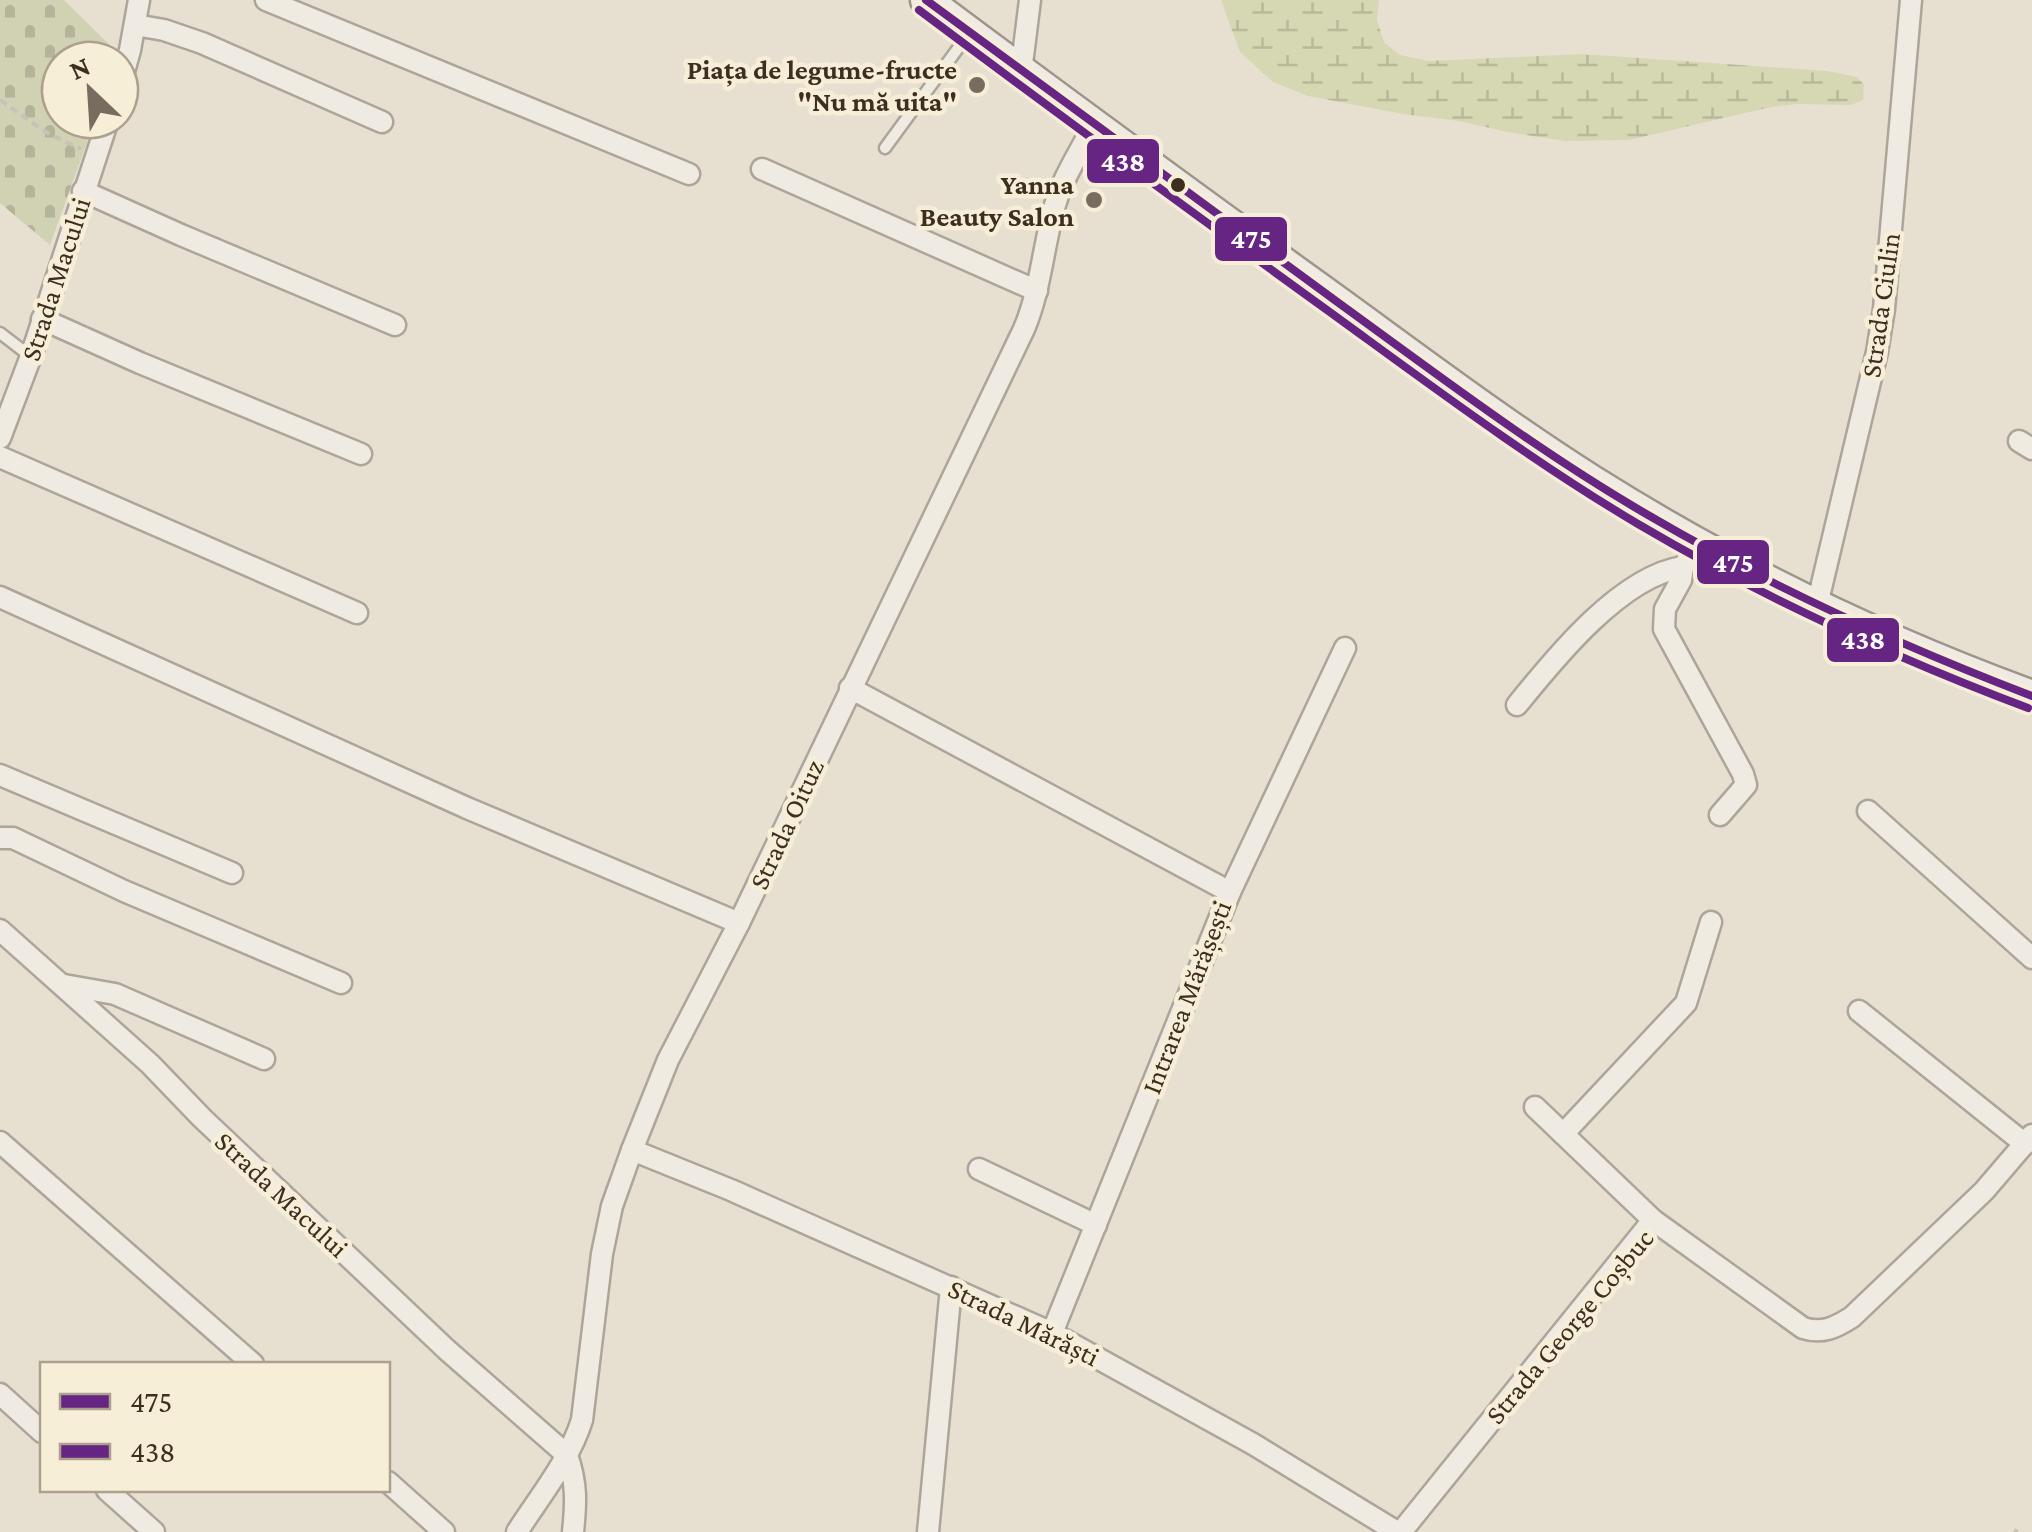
<svg xmlns="http://www.w3.org/2000/svg" width="2032" height="1532" font-family="'Crimson Pro',serif">
<style>
.wetland{fill:url(#wetland-marsh)}
.cemetery{fill:url(#cemetery-stones)}
.lines{fill:none;stroke-linecap:round;stroke-linejoin:round}
.service-casing{stroke:#ada599;stroke-width:15}
.minor-casing{stroke:#ada599;stroke-width:25}
.secondary-casing{stroke:#9c958a;stroke-width:35}
.path{stroke:#c8c2b9;stroke-width:4;stroke-dasharray:8 5;stroke-linecap:butt}
.service{stroke:#efebe3;stroke-width:10}
.minor{stroke:#efebe3;stroke-width:20}
.secondary{stroke:#efebe3;stroke-width:30}
.bus-1-casing{stroke:#f7eed8;stroke-width:15}
.bus-2-casing{stroke:#f7eed8;stroke-width:15}
.bus-1{stroke:#662483;stroke-width:8}
.bus-2{stroke:#662483;stroke-width:8}
.poi-dot{fill:#786c5e;stroke:#f7eed8;stroke-width:4}
.bus-dot{fill:#3d2e20;stroke:#f7eed8;stroke-width:4}
.labels{text-anchor:middle;stroke-width:9;stroke-linejoin:round;paint-order:stroke}
.poi-label{font-size:28px;font-weight:bold;fill:#3d2e20;stroke:#f7eed8;text-anchor:end}
.street-label{font-size:28px;fill:#3d2e20;stroke:#f7eed8}
.line-badge{stroke:#f7eed8;stroke-width:4}
.badge-label{font-size:28px;text-anchor:middle;font-weight:bold;fill:#fff}
</style>
<defs>
<pattern id="wetland-marsh" width="20" height="14" patternUnits="userSpaceOnUse" patternTransform="scale(2.5)"><rect width="20" height="14" fill="#d6d7b3"/><path d="M1 5h8M5 5V1M11 12h8M15 12V8" fill="none" stroke="#b9b99a"/></pattern>
<pattern id="cemetery-stones" width="16" height="16" patternUnits="userSpaceOnUse" patternTransform="scale(2.5)"><rect width="16" height="16" fill="#d1d1b3"/><path d="M2 7V4a2 2 0 0 1 4 0v3zM10 15v-3a2 2 0 0 1 4 0v3z" fill="#b4b49a"/></pattern>
</defs>
<rect width="100%" height="100%" fill="#e7e0d1"/>
<path class="wetland" d="M 1221,0 L 1379,0 L 1377,20 L 1384,42 L 1400,55 L 1428,61 L 1582,54 L 1827,71 L 1857,77 L 1864,85 L 1863,100 L 1851,105 L 1797,104 L 1771,107 L 1629,140 L 1565,141 L 1507,132 L 1459,121 L 1403,114 L 1308,96 L 1273,82 L 1240,52 Z"/>
<path class="cemetery" d="M 0,0 L 64,0 L 119,54 L 117,60 L 60,60 L 60,120 L 95,120 L 50,245 L 0,203 Z"/>
<g class="lines">
<defs>
<g id="service">
<path d="M 885,148 L 967,36"/>
<path d="M 0,333 L 30,356"/>
</g>
<g id="minor">
<path d="M 266,0 L 689,174"/>
<path d="M 135,25 L 164,30 L 202,43 L 382,122"/>
<path d="M 1021,72 L 1030,0"/>
<path d="M 120,86 L 130,50 L 139,0"/>
<path d="M 762,169 L 1037,291"/>
<path d="M 83,191 L 181,235 L 395,325"/>
<path d="M 42,319 L 140,363 L 361,454"/>
<path d="M 0,438 L 31,356 L 108,120"/>
<path d="M 2019,441 L 2032,449"/>
<path d="M 0,457 L 357,613"/>
<path d="M 1699,545 L 1683,567 L 1681,580 L 1665,609 L 1664,629 L 1743,774 L 1746,785 L 1720,815"/>
<path d="M 0,597 L 467,808 L 739,923"/>
<path d="M 1817,605 L 1877,352 L 1884,309 L 1911,0"/>
<path d="M 850,688 L 1230,892"/>
<path d="M 1517,705 C 1555,658 1621,576 1683,567"/>
<path d="M 0,775 L 232,873"/>
<path d="M 1868,811 L 2032,958"/>
<path d="M 0,838 L 13,838 L 124,891 L 341,983"/>
<path d="M 0,930 L 150,1064 L 202,1118 L 447,1350 L 567,1455 C 577,1483 576,1503 573,1532"/>
<path d="M 64,985 L 115,994 L 264,1059"/>
<path d="M 1859,1011 L 2025,1144"/>
<path d="M 1535,1107 L 1653,1220 L 1803,1328 C 1822,1334 1835,1328 1852,1317 L 1984,1191 L 2032,1135"/>
<path d="M 1563,1134 L 1686,1003 L 1711,922"/>
<path d="M 0,1142 L 253,1364"/>
<path d="M 632,1150 L 731,1190 L 1052,1333 L 1253,1444 L 1397,1532"/>
<path d="M 979,1169 L 1096,1225"/>
<path d="M 1052,1333 L 1230,892 L 1345,648"/>
<path d="M 0,1394 L 42,1432"/>
<path d="M 388,1482 L 444,1532"/>
<path d="M 107,1490 L 154,1532"/>
<path d="M 517,1532 C 540,1496 569,1461 582,1420 L 602,1254 L 612,1206 L 632,1150 L 668,1060 L 739,923 L 1024,329 C 1041,289 1043,246 1055,205 C 1063,177 1080,152 1093,126"/>
<path d="M 928,1532 L 951,1287"/>
<path d="M 1401,1532 L 1653,1220"/>
</g>
<path id="secondary" d="M 926,0 C 1057,98 1188,194 1321,290 C 1411,355 1499,422 1592,481 C 1730,568 1879,640 2032,696"/>
</defs>
<use href="#service" class="service-casing"/>
<use href="#minor" class="minor-casing"/>
<use href="#secondary" class="secondary-casing"/>
<g class="path">
<path d="M 0,100 L 49,134 L 81,149"/>
<path d="M 2014,1530 L 2018,1532"/>
</g>
<use href="#service" class="service"/>
<use href="#minor" class="minor"/>
<use href="#secondary" class="secondary"/>
<defs>
<path id="bus-1" d="M 926,0 C 1062,101 1199,201 1336,301 C 1438,375 1539,452 1648,515 C 1771,587 1899,645 2032,696"/>
<path id="bus-2" d="M 919,10 C 1054,111 1190,211 1327,310 C 1429,384 1530,460 1638,524 C 1762,597 1893,657 2028,708"/>
</defs>
<use href="#bus-1" class="bus-1-casing"/>
<use href="#bus-2" class="bus-2-casing"/>
<use href="#bus-1" class="bus-1"/>
<use href="#bus-2" class="bus-2"/>
</g>
<g class="poi-dot">
<circle cx="977" cy="85" r="10"/>
<circle cx="1094" cy="200" r="10"/>
</g>
<circle class="bus-dot" cx="1178" cy="185" r="9"/>
<g class="labels">
<g class="poi-label">
<text x="957" y="79">Piața de legume-fructe<tspan x="957" dy="32">"Nu mă uita"</tspan></text>
<text x="1074" y="194">Yanna<tspan x="1074" dy="32">Beauty Salon</tspan></text>
</g>
<g class="street-label">
<text transform="translate(55 279) rotate(-72)" y="10">Strada Macului</text>
<text transform="translate(1880 305) rotate(-82)" y="10">Strada Ciulin</text>
<text transform="translate(786 824) rotate(-65)" y="10">Strada Oituz</text>
<text transform="translate(1186 997) rotate(-69)" y="10">Intrarea Mărășești</text>
<text transform="translate(282 1194) rotate(43)" y="10">Strada Macului</text>
<text transform="translate(1024 1322) rotate(26)" y="10">Strada Mărăști</text>
<text transform="translate(1569 1326) rotate(-50)" y="10">Strada George Coșbuc</text>
</g>
</g>
<g class="line-badge">
<rect x="1085" y="137" width="76" height="48" rx="10" fill="#662483"/>
<rect x="1213" y="215" width="76" height="48" rx="10" fill="#662483"/>
<rect x="1695" y="538" width="76" height="48" rx="10" fill="#662483"/>
<rect x="1825" y="616" width="76" height="48" rx="10" fill="#662483"/>
</g>
<g class="badge-label">
<text x="1123" y="171">438</text>
<text x="1251" y="248">475</text>
<text x="1733" y="572">475</text>
<text x="1863" y="649">438</text>
</g>
<rect x="40" y="1362" width="350" height="130" fill="#f7eed8" stroke="#ada18e" stroke-width="2.5"/>
<rect x="60" y="1394" width="50" height="15" fill="#662483" stroke="#ada18e" stroke-width="2.5"/>
<text x="130" y="1412" font-size="30" fill="#3d2e20">475</text>
<rect x="60" y="1444" width="50" height="15" fill="#662483" stroke="#ada18e" stroke-width="2.5"/>
<text x="130" y="1462" font-size="30" fill="#3d2e20">438</text>
<g transform="translate(90 90) rotate(335)"><circle r="48" fill="#f7eed8" stroke="#ada18e" stroke-width="2.5"/>
<path d="M0-8L18 38L0 25L-18 38Z" fill="#786c5e"/>
<text y="-15" font-size="28" font-weight="bold" text-anchor="middle" fill="#3d2e20">N</text>
</g>
</svg>
